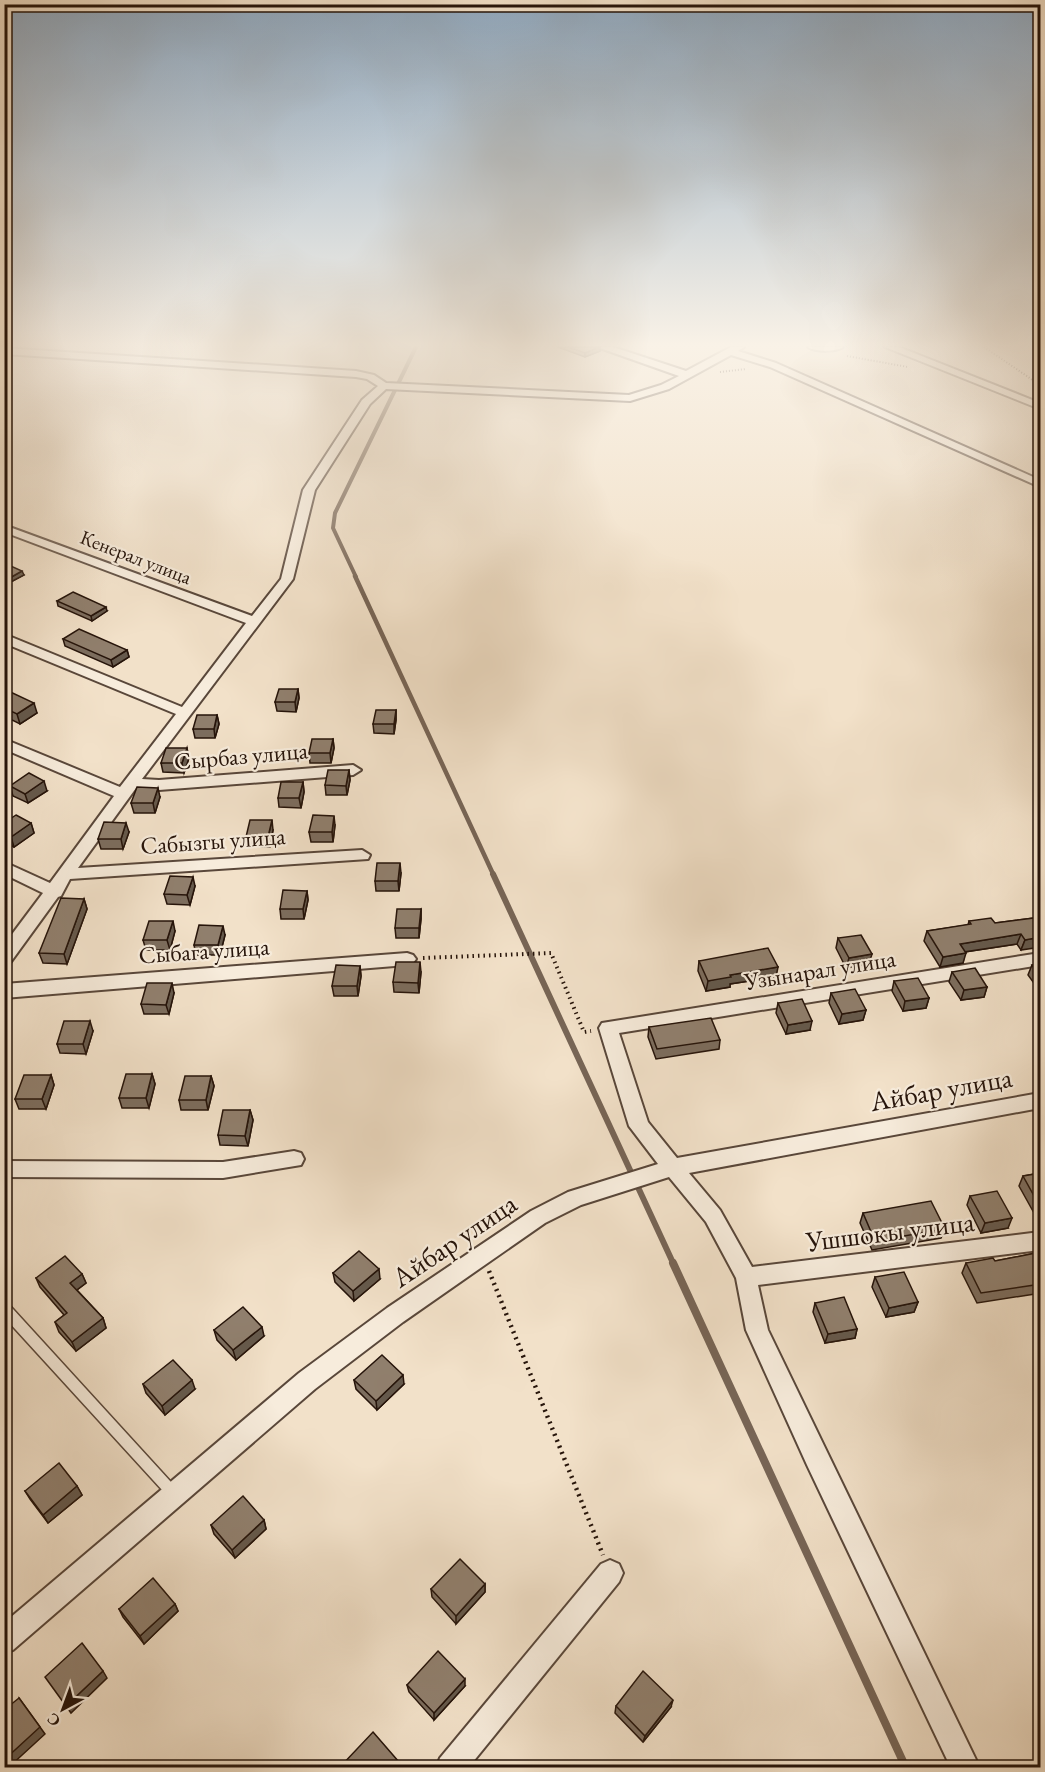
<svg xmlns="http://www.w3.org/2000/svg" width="1045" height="1772" font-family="'EB Garamond',serif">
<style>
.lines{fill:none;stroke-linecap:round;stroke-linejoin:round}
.stream-far3{stroke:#776556;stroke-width:4}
.stream-far2{stroke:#776556;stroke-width:4.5}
.stream-far1{stroke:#776556;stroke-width:6}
.stream{stroke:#776556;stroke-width:8}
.service-casing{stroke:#59473a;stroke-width:15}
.minor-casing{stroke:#59473a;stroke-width:4}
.path-far2{stroke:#26140a;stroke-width:2;stroke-dasharray:1 2;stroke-linecap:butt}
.path-far1{stroke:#26140a;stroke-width:4;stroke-dasharray:1.5 4;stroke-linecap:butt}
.path{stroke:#26140a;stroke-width:4.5;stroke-dasharray:2 4.5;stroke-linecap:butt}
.service{stroke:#f7ecdc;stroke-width:12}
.minor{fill:#f7ecdc;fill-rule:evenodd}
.wall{fill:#7c6d5e;stroke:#26140a;stroke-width:1.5}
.shaded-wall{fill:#65594c;stroke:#26140a;stroke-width:1.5}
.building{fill:#907f6d;stroke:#26140a;stroke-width:1.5}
.labels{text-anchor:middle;stroke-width:4.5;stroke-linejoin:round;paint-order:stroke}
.far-street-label{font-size:20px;fill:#26140a;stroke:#f7ecdc}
.street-label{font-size:24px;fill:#26140a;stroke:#f7ecdc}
.near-street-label{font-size:28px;fill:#26140a;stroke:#f7ecdc}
</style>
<rect width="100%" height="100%" fill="#f2e1c9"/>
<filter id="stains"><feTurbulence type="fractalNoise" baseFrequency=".00333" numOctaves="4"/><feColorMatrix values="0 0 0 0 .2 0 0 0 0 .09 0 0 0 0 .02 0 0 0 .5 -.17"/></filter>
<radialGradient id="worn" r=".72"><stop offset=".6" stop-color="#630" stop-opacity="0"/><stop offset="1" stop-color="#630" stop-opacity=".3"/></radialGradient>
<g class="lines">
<path class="stream-far3" d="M 356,577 L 333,528 L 335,513 L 416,347"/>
<path class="stream-far2" d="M 355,576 L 494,876"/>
<path class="stream-far1" d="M 493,874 L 674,1265"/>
<path class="stream" d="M 673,1263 L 906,1768"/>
<defs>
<path id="service" d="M 4,1308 L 172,1492"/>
<g id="minor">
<path d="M 597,347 L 613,347 L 686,371 L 731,347 L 744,347 L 738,351 L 776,363 L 1040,480 L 1040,487 L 770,367 L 731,355 L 669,389 L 630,401 L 386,389 L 370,404 L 315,490 L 293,579 L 142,779 L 159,780 L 353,765 L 361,770 L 353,775 L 159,790 L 136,788 L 78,868 L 362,850 L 370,855 L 368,859 L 70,879 L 61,896 L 58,897 L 10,963 L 4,965 L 4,945 L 43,893 L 4,874 L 4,862 L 50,883 L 114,796 L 4,749 L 4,739 L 120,787 L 176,714 L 4,643 L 4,634 L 182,707 L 246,623 L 4,532 L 4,525 L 252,616 L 281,579 L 303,490 L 362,400 L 378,386 L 367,379 L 356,377 L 4,354 L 4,348 L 356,371 L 374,375 L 386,383 L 629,395 L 661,385 L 679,376 Z"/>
<path d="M 808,347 L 843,347 C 835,352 816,352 808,347 Z"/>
<path d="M 885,347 L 899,347 L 1040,403 L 1040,409 Z"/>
<path d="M 407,953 L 413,955 L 416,959 L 413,963 L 407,965 L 4,998 L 4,984 Z"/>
<path d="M 1040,953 L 1040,965 L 619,1033 L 648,1122 L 677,1158 L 1040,1093 L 1040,1108 L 689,1173 L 720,1210 L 752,1267 L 1040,1232 L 1040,1250 L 758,1285 L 768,1330 L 980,1768 L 951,1768 L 807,1465 L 746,1330 L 736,1278 L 706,1222 L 669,1177 L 581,1205 L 545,1223 L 403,1322 L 315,1389 L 13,1650 L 4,1654 L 4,1623 L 299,1373 L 387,1308 L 531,1211 L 568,1192 L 658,1164 L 629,1126 L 599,1028 L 602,1023 Z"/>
<path d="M 294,1151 L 301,1153 L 304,1159 L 301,1165 L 223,1178 L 4,1177 L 4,1161 L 223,1162 Z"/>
<path d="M 610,1560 L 619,1564 L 623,1573 L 619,1582 L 468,1768 L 436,1768 L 440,1758 L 601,1564 Z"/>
</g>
</defs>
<use href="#service" class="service-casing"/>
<use href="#minor" class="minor-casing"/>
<g class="path-far2">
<path d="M 984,347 L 1040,385"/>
<path d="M 847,356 L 908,367"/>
<path d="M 720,372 L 746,369"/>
</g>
<path class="path-far1" d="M 423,958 L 551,953 L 584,1032 L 591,1031"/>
<path class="path" d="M 489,1271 L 603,1555"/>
<use href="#service" class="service"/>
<use href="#minor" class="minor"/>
</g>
<g class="wall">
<path d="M 558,347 L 600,347 L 600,351 L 585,357 Z"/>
<path d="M 4,563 L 24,575 L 9,583 L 4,581 Z"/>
<path d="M 57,601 L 107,611 L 92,621 L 58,606 Z"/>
<path d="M 63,639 L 127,650 L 129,657 L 113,667 L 65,646 Z"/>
<path d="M 4,689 L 37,713 L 20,724 L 4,716 Z"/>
<path d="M 298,689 L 299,698 L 296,712 L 277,711 L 275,702 Z"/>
<path d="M 396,710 L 396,720 L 394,734 L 374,733 L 373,724 Z"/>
<path d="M 217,715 L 219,724 L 215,738 L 195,738 L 193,729 Z"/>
<path d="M 333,739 L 334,748 L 331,763 L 310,763 L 309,753 Z"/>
<path d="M 189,758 L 184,773 L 163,772 L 161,763 Z"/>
<path d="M 349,770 L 350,780 L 347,795 L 326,795 L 325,785 Z"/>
<path d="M 303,782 L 304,792 L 301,808 L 279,807 L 278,798 Z"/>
<path d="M 10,786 L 47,791 L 28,803 L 13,796 Z"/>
<path d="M 160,797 L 155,813 L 134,813 L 131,803 Z"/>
<path d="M 4,823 L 31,823 L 34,833 L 14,847 L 4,841 Z"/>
<path d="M 335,825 L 333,842 L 311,842 L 309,832 Z"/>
<path d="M 273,830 L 270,847 L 248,846 L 246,837 Z"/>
<path d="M 129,832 L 123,849 L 101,849 L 98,839 Z"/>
<path d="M 401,873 L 399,891 L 376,891 L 375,881 Z"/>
<path d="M 195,886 L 190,905 L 167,904 L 164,894 Z"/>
<path d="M 307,891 L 308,900 L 304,919 L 281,919 L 280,909 Z"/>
<path d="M 84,899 L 87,909 L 67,964 L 43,963 L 39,953 Z"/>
<path d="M 421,909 L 421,919 L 419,938 L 396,938 L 395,928 Z"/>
<path d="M 1034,918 L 1021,950 L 1017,944 L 965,952 L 963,963 L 940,967 L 924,941 L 927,931 L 968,925 L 969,921 L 995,923 Z"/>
<path d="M 175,931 L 170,950 L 146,950 L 143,940 Z"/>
<path d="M 225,935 L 220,955 L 196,955 L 194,945 Z"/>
<path d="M 838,938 L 869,964 L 846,968 L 836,948 Z"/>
<path d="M 699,961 L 776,977 L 730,984 L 730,987 L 706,991 L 698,971 Z"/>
<path d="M 1041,964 L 1041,993 L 1028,975 L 1032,965 Z"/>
<path d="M 360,966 L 361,976 L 358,996 L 334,996 L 332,986 Z"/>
<path d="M 421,972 L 419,993 L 394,992 L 393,982 Z"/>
<path d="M 952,972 L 987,987 L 984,997 L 961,1000 L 949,982 Z"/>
<path d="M 894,981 L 929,998 L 926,1008 L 903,1011 L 892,991 Z"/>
<path d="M 174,993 L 169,1014 L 144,1014 L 141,1004 Z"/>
<path d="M 831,993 L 866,1010 L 863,1020 L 839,1024 L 829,1003 Z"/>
<path d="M 778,1003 L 810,1030 L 786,1034 L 776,1013 Z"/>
<path d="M 649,1027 L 720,1040 L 719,1049 L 656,1059 L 648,1037 Z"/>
<path d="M 93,1031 L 86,1054 L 60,1053 L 57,1044 Z"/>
<path d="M 152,1074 L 155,1084 L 149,1108 L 122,1108 L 119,1098 Z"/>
<path d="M 51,1075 L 54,1085 L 46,1109 L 19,1109 L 15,1099 Z"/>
<path d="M 211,1076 L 214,1086 L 208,1110 L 181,1110 L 179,1100 Z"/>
<path d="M 250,1110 L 253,1120 L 248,1146 L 220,1145 L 218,1135 Z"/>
<path d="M 1041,1173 L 1041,1212 L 1034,1213 L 1019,1186 L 1023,1176 Z"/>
<path d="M 970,1196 L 1008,1228 L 981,1233 L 967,1205 Z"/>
<path d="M 863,1213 L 945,1229 L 941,1238 L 872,1250 L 860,1223 Z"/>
<path d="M 1041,1252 L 1041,1293 L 977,1303 L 962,1273 L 966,1263 L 995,1261 Z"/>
<path d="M 333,1273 L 380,1279 L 354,1301 L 335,1282 Z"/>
<path d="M 82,1274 L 86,1283 L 77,1290 L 103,1318 L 106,1328 L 76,1351 L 59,1332 L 55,1322 L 64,1315 L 40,1287 L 36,1278 Z"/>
<path d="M 875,1277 L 918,1302 L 914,1312 L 886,1317 L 872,1287 Z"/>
<path d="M 815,1303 L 857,1329 L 855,1338 L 825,1343 L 813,1312 Z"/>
<path d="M 214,1330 L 264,1336 L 236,1360 L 217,1340 Z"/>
<path d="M 354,1380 L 404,1384 L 377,1410 L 356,1389 Z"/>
<path d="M 143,1384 L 195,1389 L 165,1415 L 146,1393 Z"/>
<path d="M 77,1486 L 82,1495 L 48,1523 L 30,1499 L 25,1491 Z"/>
<path d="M 264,1520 L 266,1529 L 235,1558 L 214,1534 L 211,1525 Z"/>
<path d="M 485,1584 L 485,1592 L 456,1624 L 432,1597 L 431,1589 Z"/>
<path d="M 175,1604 L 178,1611 L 144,1644 L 123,1617 L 119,1609 Z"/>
<path d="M 407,1685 L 465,1686 L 434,1720 L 409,1692 Z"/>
<path d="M 616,1706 L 671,1707 L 643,1742 L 615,1713 Z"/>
</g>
<g class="shaded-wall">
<path d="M 599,347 L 600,347 L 600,351 L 585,357 L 585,353 Z"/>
<path d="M 22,571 L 24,575 L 9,583 L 8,579 Z"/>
<path d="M 106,607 L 107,611 L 92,621 L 91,616 Z"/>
<path d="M 127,650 L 129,657 L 113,667 L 111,660 Z"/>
<path d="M 298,689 L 299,698 L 296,712 L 295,702 Z"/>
<path d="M 34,703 L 37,713 L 20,724 L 17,714 Z"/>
<path d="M 396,710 L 396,720 L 394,734 L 394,724 Z"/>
<path d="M 217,715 L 219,724 L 215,738 L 214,729 Z"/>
<path d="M 333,739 L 334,748 L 331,763 L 330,753 Z"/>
<path d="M 187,748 L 189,758 L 184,773 L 182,763 Z"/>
<path d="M 349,770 L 350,780 L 347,795 L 346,786 Z"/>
<path d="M 44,781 L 47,791 L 28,803 L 25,794 Z"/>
<path d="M 303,782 L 304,792 L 301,808 L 299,798 Z"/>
<path d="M 158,788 L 160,797 L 155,813 L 153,803 Z"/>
<path d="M 334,816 L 335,825 L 333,842 L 332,832 Z"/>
<path d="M 272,820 L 273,830 L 270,847 L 268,837 Z"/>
<path d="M 31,823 L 34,833 L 14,847 L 11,837 Z"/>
<path d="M 126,823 L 129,832 L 123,849 L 121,839 Z"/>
<path d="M 400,863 L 401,873 L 399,891 L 398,881 Z"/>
<path d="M 193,877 L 195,886 L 190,905 L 187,895 Z"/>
<path d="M 307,891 L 308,900 L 304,919 L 303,909 Z"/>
<path d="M 7,896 L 11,905 L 4,910 L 4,898 Z"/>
<path d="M 84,899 L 87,909 L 67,964 L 64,954 Z"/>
<path d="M 421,909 L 421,919 L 419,938 L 419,928 Z"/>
<path d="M 173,921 L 175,931 L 170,950 L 167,940 Z"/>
<path d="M 223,926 L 225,935 L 220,955 L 218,945 Z"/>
<path d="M 1021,934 L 1017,944 L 957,953 L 960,944 Z"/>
<path d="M 1041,937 L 1041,947 L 1021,950 L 1025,940 Z"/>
<path d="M 966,953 L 963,963 L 940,967 L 943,957 Z"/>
<path d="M 872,954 L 869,964 L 846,968 L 849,958 Z"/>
<path d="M 420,962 L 421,972 L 419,993 L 418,983 Z"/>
<path d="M 360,966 L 361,976 L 358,996 L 357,986 Z"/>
<path d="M 778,967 L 776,977 L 730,984 L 730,987 L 706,991 L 708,981 L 730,975 Z"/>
<path d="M 172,983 L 174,993 L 169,1014 L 166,1005 Z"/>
<path d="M 987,987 L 984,997 L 961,1000 L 964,990 Z"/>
<path d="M 929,998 L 926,1008 L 903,1011 L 905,1001 Z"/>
<path d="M 866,1010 L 863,1020 L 839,1024 L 842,1014 Z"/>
<path d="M 90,1021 L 93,1031 L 86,1054 L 83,1044 Z"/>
<path d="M 812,1021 L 810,1030 L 786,1034 L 788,1025 Z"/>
<path d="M 152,1074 L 155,1084 L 149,1108 L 146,1098 Z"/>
<path d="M 51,1075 L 54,1085 L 46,1109 L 42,1099 Z"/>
<path d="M 211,1076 L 214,1086 L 208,1110 L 206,1100 Z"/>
<path d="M 250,1110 L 253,1120 L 248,1146 L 245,1136 Z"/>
<path d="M 1038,1203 L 1041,1203 L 1041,1212 L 1034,1213 Z"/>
<path d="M 1012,1218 L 1008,1228 L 981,1233 L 985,1223 Z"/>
<path d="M 379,1269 L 380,1279 L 354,1301 L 353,1291 Z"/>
<path d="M 82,1274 L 86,1283 L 74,1292 L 70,1283 Z"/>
<path d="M 918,1302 L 914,1312 L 886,1317 L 889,1308 Z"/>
<path d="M 103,1318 L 106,1328 L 76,1351 L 72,1342 Z"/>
<path d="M 262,1327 L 264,1336 L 236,1360 L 233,1350 Z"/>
<path d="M 857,1329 L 855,1338 L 825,1343 L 828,1334 Z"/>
<path d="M 403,1375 L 404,1384 L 377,1410 L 376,1401 Z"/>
<path d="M 192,1380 L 195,1389 L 165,1415 L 162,1406 Z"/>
<path d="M 77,1486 L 82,1495 L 48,1523 L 43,1515 Z"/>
<path d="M 264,1520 L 266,1529 L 235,1558 L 232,1550 Z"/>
<path d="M 485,1584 L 485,1592 L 456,1624 L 456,1616 Z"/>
<path d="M 175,1604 L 178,1611 L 144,1644 L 140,1636 Z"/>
<path d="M 103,1671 L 107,1678 L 71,1713 L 66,1706 Z"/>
<path d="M 465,1679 L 465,1686 L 434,1720 L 434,1713 Z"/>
<path d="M 19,1698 L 45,1734 L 9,1767 L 4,1767 L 4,1760 Z"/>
<path d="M 673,1700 L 671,1707 L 643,1742 L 645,1736 Z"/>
<path d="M 399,1762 L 400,1767 L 394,1767 Z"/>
</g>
<g class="building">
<path d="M 568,347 L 599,347 L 585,353 Z"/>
<path d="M 4,563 L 22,571 L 8,579 L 4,577 Z"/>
<path d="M 73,592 L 106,607 L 91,616 L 57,601 Z"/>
<path d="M 79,629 L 127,650 L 111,660 L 63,639 Z"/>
<path d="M 4,689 L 34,703 L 17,714 L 4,708 Z"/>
<path d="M 279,689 L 298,689 L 295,702 L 275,702 Z"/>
<path d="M 376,710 L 396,710 L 394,724 L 373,724 Z"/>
<path d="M 197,715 L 217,715 L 214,729 L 193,729 Z"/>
<path d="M 312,739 L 333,739 L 330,753 L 309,753 Z"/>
<path d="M 166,748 L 187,748 L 182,763 L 161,763 Z"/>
<path d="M 328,770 L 349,770 L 346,786 L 325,785 Z"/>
<path d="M 29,773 L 44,781 L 25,794 L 10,786 Z"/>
<path d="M 281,782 L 303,782 L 299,798 L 278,798 Z"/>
<path d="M 137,787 L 158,788 L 153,803 L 131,803 Z"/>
<path d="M 16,815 L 31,823 L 11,837 L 4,834 L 4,823 Z"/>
<path d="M 313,815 L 334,816 L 332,832 L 309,832 Z"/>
<path d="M 250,820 L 272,820 L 268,837 L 246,837 Z"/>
<path d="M 104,822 L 126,823 L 121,839 L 98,839 Z"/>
<path d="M 377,863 L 400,863 L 398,881 L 375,881 Z"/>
<path d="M 170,876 L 193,877 L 187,895 L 164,894 Z"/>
<path d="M 283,890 L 307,891 L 303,909 L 280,909 Z"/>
<path d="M 61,898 L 84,899 L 64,954 L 39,953 Z"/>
<path d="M 397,909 L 421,909 L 419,928 L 395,928 Z"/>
<path d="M 991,918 L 995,923 L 1034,918 L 1041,927 L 1041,937 L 1025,940 L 1021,934 L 960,944 L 966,953 L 943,957 L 927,931 L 971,924 L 969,921 Z"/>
<path d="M 149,921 L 173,921 L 167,940 L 143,940 Z"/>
<path d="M 199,925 L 223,926 L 218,945 L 194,945 Z"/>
<path d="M 861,935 L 872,954 L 849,958 L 838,938 Z"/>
<path d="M 768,948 L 778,967 L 730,975 L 731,977 L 708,981 L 699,961 Z"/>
<path d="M 396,962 L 420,962 L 418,983 L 393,982 Z"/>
<path d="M 1041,964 L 1041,978 L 1032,965 Z"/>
<path d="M 336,965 L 360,966 L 357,986 L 332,986 Z"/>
<path d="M 975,968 L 987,987 L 964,990 L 952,972 Z"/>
<path d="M 918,978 L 929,998 L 905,1001 L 894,981 Z"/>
<path d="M 147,983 L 172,983 L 166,1005 L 141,1004 Z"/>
<path d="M 855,989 L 866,1010 L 842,1014 L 831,993 Z"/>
<path d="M 802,999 L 812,1021 L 788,1025 L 778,1003 Z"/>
<path d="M 711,1018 L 720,1040 L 657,1049 L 649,1027 Z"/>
<path d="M 64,1021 L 90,1021 L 83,1044 L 57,1044 Z"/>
<path d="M 126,1074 L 152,1074 L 146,1098 L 119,1098 Z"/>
<path d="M 24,1075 L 51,1075 L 42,1099 L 15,1099 Z"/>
<path d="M 185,1076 L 211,1076 L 206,1100 L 179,1100 Z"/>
<path d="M 223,1110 L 250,1110 L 245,1136 L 218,1135 Z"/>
<path d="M 1041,1173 L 1041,1203 L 1038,1203 L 1023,1176 Z"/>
<path d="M 997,1191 L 1012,1218 L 985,1223 L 970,1196 Z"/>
<path d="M 931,1201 L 945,1229 L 875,1241 L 863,1213 Z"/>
<path d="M 359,1251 L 379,1269 L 353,1291 L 333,1273 Z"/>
<path d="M 1041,1252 L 1041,1284 L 981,1293 L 966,1263 L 993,1258 L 995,1261 Z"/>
<path d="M 65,1256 L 82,1274 L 70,1283 L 103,1318 L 72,1342 L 55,1322 L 67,1313 L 36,1278 Z"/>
<path d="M 904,1272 L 918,1302 L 889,1308 L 875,1277 Z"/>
<path d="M 844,1297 L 857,1329 L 828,1334 L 815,1303 Z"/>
<path d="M 243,1307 L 262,1327 L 233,1350 L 214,1330 Z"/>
<path d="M 382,1355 L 403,1375 L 376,1401 L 354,1380 Z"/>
<path d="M 173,1360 L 192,1380 L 162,1406 L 143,1384 Z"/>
<path d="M 59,1463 L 77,1486 L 43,1515 L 25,1491 Z"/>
<path d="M 243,1496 L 264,1520 L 232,1550 L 211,1525 Z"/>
<path d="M 460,1559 L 485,1584 L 456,1616 L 431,1589 Z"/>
<path d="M 153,1578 L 175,1604 L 140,1636 L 119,1609 Z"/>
<path d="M 82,1643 L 103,1671 L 66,1706 L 45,1677 Z"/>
<path d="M 438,1651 L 465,1679 L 434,1713 L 407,1685 Z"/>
<path d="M 643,1671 L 673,1700 L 645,1736 L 616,1706 Z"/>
<path d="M 19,1698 L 40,1727 L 4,1760 L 4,1710 Z"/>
<path d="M 373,1732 L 399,1762 L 394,1767 L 340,1767 Z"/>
</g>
<linearGradient id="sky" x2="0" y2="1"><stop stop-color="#90aac2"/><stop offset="0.58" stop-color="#f9f2e7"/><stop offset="1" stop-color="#f9f2e7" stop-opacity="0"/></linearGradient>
<rect width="1045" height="595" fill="url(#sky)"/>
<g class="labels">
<g class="far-street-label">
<text transform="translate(136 557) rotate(21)" y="7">Кенерал улица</text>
</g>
<g class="street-label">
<text transform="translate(241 756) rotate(-5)" y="8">Сырбаз улица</text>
<text transform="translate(213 841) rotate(-4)" y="8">Сабызгы улица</text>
<text transform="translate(204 951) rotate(-4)" y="8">Сыбага улица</text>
<text transform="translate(820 970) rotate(-9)" y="8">Узынарал улица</text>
</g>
<g class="near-street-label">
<text transform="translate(941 1089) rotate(-10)" y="10">Айбар улица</text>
<text transform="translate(890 1231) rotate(-7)" y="10">Ушшокы улица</text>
<text transform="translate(454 1240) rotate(-34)" y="10">Айбар улица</text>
</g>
</g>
<rect width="1045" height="1772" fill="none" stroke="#f2e1c9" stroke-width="24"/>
<rect x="6" y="6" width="1033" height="1760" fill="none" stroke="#26140a" stroke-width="3"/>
<rect x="12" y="12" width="1021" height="1748" fill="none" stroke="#26140a" stroke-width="1.5"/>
<g transform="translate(63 1709) rotate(221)" stroke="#f7ecdc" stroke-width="4.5" paint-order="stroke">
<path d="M0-4.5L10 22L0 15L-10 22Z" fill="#26140a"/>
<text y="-9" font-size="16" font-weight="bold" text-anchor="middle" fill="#26140a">С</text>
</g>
<rect width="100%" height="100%" filter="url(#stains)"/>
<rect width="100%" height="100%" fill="url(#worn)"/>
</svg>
